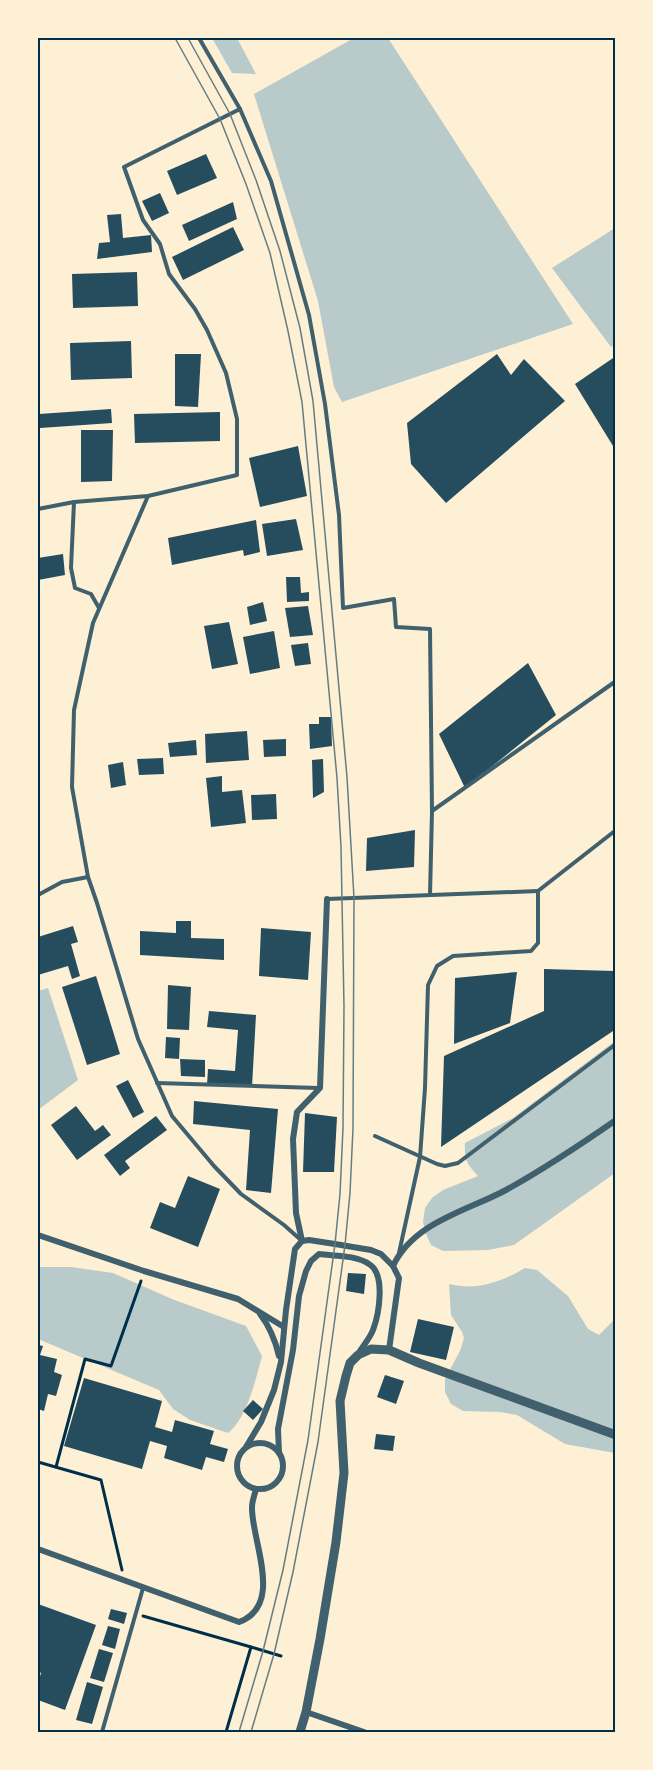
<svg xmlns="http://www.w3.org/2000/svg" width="653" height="1770" font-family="Poppins,sans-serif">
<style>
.green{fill:#b9caca}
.building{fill:#264d5e}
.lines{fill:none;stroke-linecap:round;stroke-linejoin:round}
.path{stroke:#003049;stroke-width:3}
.service{stroke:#3f606c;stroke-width:4}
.minor{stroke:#3f606c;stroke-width:6}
.tertiary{stroke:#3f606c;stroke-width:9}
.tram{stroke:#657d81;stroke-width:1.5}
.neatline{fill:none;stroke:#003049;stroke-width:2}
</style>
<rect width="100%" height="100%" fill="#fdf0d5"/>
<g class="green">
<path d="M 212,38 L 237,38 L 256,74 L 232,73 Z"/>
<path d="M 354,38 L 388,38 L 573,324 L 342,402 L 334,387 L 318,301 L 254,94 Z"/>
<path d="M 615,228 L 616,344 L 611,347 L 552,268 Z"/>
<path d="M 48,988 L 78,1080 L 38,1110 L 38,991 Z"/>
<path d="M 615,1041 L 615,1173 L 514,1245 L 488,1250 L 443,1251 L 431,1245 L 426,1234 L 423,1222 L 425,1208 L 432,1198 L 443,1190 L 478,1176 C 467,1164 464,1160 465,1143 L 513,1118 Z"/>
<path d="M 38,1267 L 71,1267 L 113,1273 L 172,1299 L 246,1326 L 262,1356 C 256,1378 247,1419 228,1433 L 190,1420 L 173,1409 L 159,1390 L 38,1339 Z"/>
<path d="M 525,1268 L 537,1270 L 568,1296 L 588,1329 L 599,1335 L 615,1319 L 615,1453 L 565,1444 L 517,1415 L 500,1412 L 463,1411 L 451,1404 L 445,1392 L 445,1379 L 460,1351 L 464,1338 L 462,1332 L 451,1315 L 449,1284 C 477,1291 501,1282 525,1268 Z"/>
</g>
<g class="building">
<path d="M 206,154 L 217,178 L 177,195 L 167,171 Z"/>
<path d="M 160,193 L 169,213 L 152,221 L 142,201 Z"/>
<path d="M 233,202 L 237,219 L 189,241 L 182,225 Z"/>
<path d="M 121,214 L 123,238 L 151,235 L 152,252 L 97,259 L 99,243 L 110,242 L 107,215 Z"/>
<path d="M 233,227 L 244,250 L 183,280 L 172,257 Z"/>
<path d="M 137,272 L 138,306 L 73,308 L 72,274 Z"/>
<path d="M 131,341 L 132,378 L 71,380 L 70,343 Z"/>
<path d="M 175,354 L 201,354 L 198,407 L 175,406 Z"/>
<path d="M 497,354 L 511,375 L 524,359 L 565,401 L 446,503 L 411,464 L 407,423 Z"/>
<path d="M 616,356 L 616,444 L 613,446 L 575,384 Z"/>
<path d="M 111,409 L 112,423 L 40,428 L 39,414 Z"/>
<path d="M 220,412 L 220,441 L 135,443 L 134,414 Z"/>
<path d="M 81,430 L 113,430 L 112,481 L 81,482 Z"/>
<path d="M 298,446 L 307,496 L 260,507 L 249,458 Z"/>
<path d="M 296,519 L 303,550 L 267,556 L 262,524 Z"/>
<path d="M 256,520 L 260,552 L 244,556 L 243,550 L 172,565 L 168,538 Z"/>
<path d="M 63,554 L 65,575 L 38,580 L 38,558 Z"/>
<path d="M 286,577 L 300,577 L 301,593 L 309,592 L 309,601 L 287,602 Z"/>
<path d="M 263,602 L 267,621 L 250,625 L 247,607 Z"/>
<path d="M 308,606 L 313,635 L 290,637 L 285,608 Z"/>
<path d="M 229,622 L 238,664 L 212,669 L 204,626 Z"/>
<path d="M 274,631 L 280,668 L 250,674 L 243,637 Z"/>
<path d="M 308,643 L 311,664 L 295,666 L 291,645 Z"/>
<path d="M 528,663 L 556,715 L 465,788 L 439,734 Z"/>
<path d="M 319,717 L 331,717 L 332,746 L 310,749 L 309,724 L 319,724 Z"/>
<path d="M 247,731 L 249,760 L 206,763 L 205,734 Z"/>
<path d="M 286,739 L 286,756 L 264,757 L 263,740 Z"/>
<path d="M 196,740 L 197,755 L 170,757 L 168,743 Z"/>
<path d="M 163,758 L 164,774 L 139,775 L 137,759 Z"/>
<path d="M 323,759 L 324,792 L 313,798 L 312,760 Z"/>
<path d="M 123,762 L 126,785 L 111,788 L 108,765 Z"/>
<path d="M 222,776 L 222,792 L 242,790 L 246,823 L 211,827 L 206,778 Z"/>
<path d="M 276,794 L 277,819 L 252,820 L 251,795 Z"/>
<path d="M 415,830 L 414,867 L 366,871 L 367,838 Z"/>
<path d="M 176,921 L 191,921 L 191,938 L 224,939 L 224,960 L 140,955 L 140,931 L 176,933 Z"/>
<path d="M 73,926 L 78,942 L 71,944 L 80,976 L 72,979 L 68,966 L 38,975 L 38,937 Z"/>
<path d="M 261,928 L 311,932 L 308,980 L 259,976 Z"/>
<path d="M 544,969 L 615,971 L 616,1029 L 441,1147 L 444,1056 L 544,1011 Z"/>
<path d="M 517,972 L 510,1023 L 454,1044 L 455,978 Z"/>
<path d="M 96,976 L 120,1054 L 87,1065 L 62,987 Z"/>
<path d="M 168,985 L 191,987 L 189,1030 L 167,1029 Z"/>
<path d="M 209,1011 L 256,1015 L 252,1087 L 207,1085 L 208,1069 L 235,1071 L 238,1030 L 207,1027 Z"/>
<path d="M 166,1037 L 180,1038 L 179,1059 L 165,1058 Z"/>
<path d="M 180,1059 L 205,1060 L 205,1077 L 181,1076 Z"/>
<path d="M 128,1080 L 144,1112 L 133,1118 L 116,1086 Z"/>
<path d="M 194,1101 L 278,1109 L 271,1193 L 246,1190 L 250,1130 L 193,1124 Z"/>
<path d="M 76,1106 L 95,1131 L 103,1125 L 111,1135 L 77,1160 L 51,1125 Z"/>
<path d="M 305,1113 L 337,1117 L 334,1172 L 303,1172 Z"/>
<path d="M 156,1116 L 167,1130 L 125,1161 L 130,1168 L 120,1176 L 104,1155 Z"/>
<path d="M 188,1176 L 220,1189 L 198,1247 L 150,1228 L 160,1202 L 175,1208 Z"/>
<path d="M 348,1273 L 366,1274 L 364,1294 L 346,1291 Z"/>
<path d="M 418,1319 L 454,1327 L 446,1360 L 410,1352 Z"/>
<path d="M 38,1345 L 43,1346 L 40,1355 L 57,1359 L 54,1372 L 62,1375 L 56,1396 L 48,1394 L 44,1411 L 38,1409 Z"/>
<path d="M 385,1375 L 404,1381 L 396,1404 L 377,1397 Z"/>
<path d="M 84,1378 L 162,1401 L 155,1427 L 172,1432 L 175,1420 L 214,1431 L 210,1444 L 228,1449 L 224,1462 L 206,1457 L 202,1470 L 164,1458 L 167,1446 L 150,1441 L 142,1469 L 64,1446 Z"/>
<path d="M 253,1400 L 263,1409 L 253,1420 L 243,1411 Z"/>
<path d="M 376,1434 L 395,1436 L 393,1451 L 374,1449 Z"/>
<path d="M 38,1604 L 96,1625 L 65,1710 L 38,1700 L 38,1683 L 41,1673 L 38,1671 Z"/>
<path d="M 111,1609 L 127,1613 L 124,1624 L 108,1619 Z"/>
<path d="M 108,1626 L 120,1629 L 115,1649 L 102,1645 Z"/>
<path d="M 99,1649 L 113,1653 L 104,1682 L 90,1678 Z"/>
<path d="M 87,1682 L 103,1687 L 92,1724 L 76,1720 Z"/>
</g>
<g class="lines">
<g class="path">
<path d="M 38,1462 L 101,1480 L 122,1570"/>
<path d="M 56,1467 L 85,1359 L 111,1366 L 141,1281"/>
<path d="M 143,1616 L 251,1647 L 226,1732"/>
<path d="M 251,1647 L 281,1656"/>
</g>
<g class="service">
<path d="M 199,38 L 240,109"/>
<path d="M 148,496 L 93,623 L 74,710 L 72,787 L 88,877 L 97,903 L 138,1039 L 172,1116 L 214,1166 L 241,1194 L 284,1225 L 302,1241"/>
<path d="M 74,502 L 71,568 L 75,588 L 91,594 L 99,608"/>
<path d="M 38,509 L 74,502 L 148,496 L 237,475 L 237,419 L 226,373 L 207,330 L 195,309 L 169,274 L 160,244 L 143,220 L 124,167 L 240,109 L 271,181 L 309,315 L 325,404 L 339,515 L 343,608 L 394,599 L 396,627 L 430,629 L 432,811 L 430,895"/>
<path d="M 432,811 L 616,681"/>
<path d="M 38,895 L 62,882 L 88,877"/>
<path d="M 327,899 L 538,891"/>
<path d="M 157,1083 L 318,1088"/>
<path d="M 375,1136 L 437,1164 L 445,1166 L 458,1163 L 616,1044"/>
<path d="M 399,1253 L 420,1157 L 425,1088 L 428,985 L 437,966 L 453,956 L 531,951 L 538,943 L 538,891 L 616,830"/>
<path d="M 102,1732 L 143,1588"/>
</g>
<g class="minor">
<path d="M 38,1235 L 144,1271 L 238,1299 L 284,1327"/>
<path d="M 302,1241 L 296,1213 L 293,1139 L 297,1112 L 320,1088 L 327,899"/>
<path d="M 393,1266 C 414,1222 467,1211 506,1190 C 544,1169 580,1145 616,1120"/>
<path d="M 260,1314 C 270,1327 275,1339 279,1356"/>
<circle cx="260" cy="1466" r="23"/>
<path d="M 246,1447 L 261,1422 L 274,1390 L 281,1362 L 286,1310 L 295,1249 L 302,1241 L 309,1240 L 335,1244 L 371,1250 L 381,1254 L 393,1266 L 399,1278 L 389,1350"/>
<path d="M 279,1453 L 278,1429 L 293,1350 L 299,1296 L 306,1271 L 311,1261 L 319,1254 C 334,1256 356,1255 369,1264 C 386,1274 379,1314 373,1330 C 370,1338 363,1346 358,1354"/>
<path d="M 38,1549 L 239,1622 C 285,1605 251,1540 252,1507 C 252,1501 255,1494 256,1489"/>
<path d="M 306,1712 L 364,1732"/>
</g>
<path class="tertiary" d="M 300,1732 L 306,1712 L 320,1639 L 336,1542 L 344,1473 L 340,1401 L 346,1376 L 350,1363 L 358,1355 L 371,1349 L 389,1350 L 419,1363 L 616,1435"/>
<g class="tram">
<path d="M 175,38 L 220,119 L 246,184 L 270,253 L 288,331 L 302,402 L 337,778 L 341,847 L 344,1007 L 343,1128 L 340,1194 L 335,1244 L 308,1440 L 283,1570 L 263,1651 L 239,1732"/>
<path d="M 188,38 L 230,114 L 256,180 L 280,251 L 300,328 L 313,401 L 347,777 L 354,898 L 353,1128 L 350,1193 L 345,1245 L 318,1442 L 293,1572 L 274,1654 L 251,1732"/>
</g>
</g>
<rect width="653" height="1770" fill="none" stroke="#fdf0d5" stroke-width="78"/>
<rect x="39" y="39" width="575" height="1692" class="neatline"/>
</svg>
